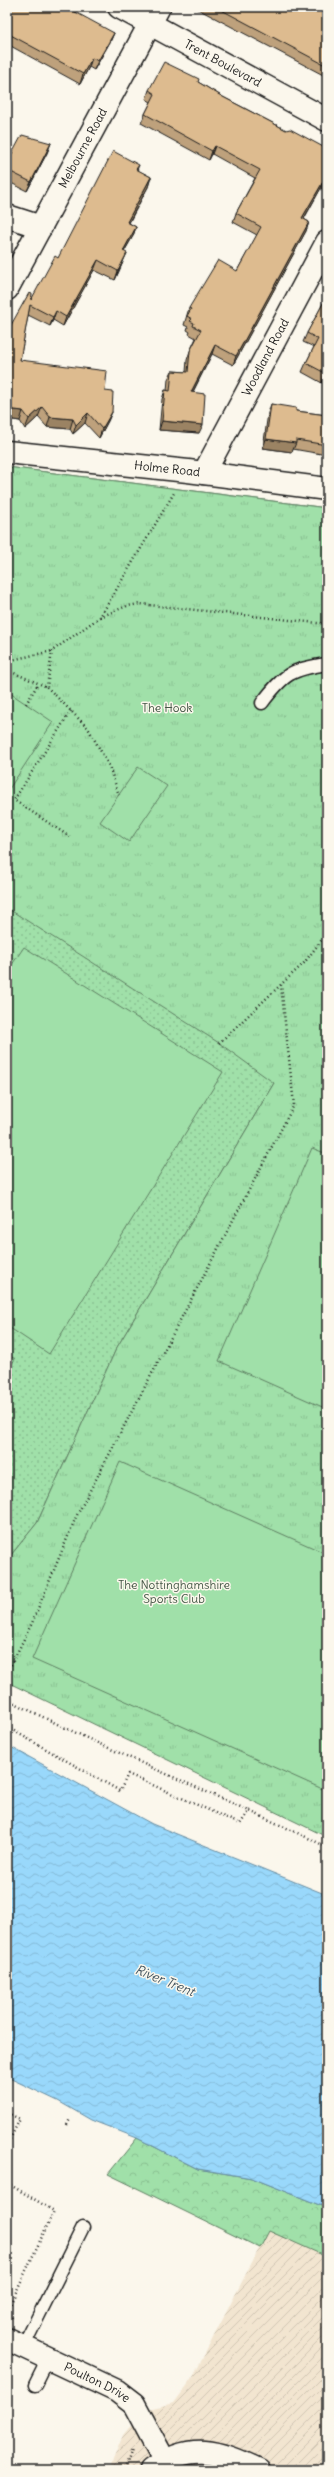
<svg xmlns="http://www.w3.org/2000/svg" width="334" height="2477" font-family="Delius,sans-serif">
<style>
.industrial{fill:url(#industrial-furrows)}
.grass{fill:url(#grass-dots);stroke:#5e7e62}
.forest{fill:url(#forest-crowns);stroke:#5e7e62}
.park{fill:url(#park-tufts);stroke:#5e7e62}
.garden{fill:#a0e0a9;stroke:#5e7e62}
.water{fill:url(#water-waves);stroke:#678da2}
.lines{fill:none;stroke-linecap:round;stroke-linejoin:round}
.service-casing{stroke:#1c1c1c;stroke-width:15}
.minor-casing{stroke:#1c1c1c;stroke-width:25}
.tertiary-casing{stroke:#1c1c1c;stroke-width:25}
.path{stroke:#1c1c1c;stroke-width:2.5;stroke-dasharray:1 3;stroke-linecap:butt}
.service{stroke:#fbf7ec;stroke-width:12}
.minor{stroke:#fbf7ec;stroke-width:22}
.tertiary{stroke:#fbf7ec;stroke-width:22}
.wall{fill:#bea17b;stroke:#1c1c1c}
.shaded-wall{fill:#9b8364;stroke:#1c1c1c}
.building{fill:#ddbb8f;stroke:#1c1c1c}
.labels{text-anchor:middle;stroke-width:3;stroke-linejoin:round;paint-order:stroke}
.street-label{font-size:12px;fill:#1c1c1c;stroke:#fbf7ec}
.park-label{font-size:12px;fill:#445746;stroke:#fbf7ec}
.water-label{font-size:13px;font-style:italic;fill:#42545f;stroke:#fbf7ec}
</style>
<defs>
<pattern id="industrial-furrows" width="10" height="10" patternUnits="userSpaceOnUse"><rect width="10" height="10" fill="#f2e5d0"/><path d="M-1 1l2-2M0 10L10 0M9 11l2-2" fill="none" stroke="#cfc4b2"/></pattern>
<pattern id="grass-dots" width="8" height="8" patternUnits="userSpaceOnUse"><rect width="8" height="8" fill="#a0e0a9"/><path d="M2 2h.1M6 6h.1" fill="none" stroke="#89c091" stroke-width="1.8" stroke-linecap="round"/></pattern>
<pattern id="forest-crowns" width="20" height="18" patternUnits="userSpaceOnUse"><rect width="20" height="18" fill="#a0e0a9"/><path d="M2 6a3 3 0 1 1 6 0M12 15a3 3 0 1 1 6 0" fill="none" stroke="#89c091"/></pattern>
<pattern id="park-tufts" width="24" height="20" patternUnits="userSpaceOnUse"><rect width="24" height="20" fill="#a0e0a9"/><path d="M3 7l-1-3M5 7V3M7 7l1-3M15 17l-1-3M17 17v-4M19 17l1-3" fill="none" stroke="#89c091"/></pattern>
<pattern id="water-waves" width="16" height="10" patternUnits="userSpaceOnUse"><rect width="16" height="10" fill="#99d8fb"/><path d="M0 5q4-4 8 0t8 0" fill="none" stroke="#83b9d7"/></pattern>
</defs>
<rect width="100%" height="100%" fill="#fbf7ec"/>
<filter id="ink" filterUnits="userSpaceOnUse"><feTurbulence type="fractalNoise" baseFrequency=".025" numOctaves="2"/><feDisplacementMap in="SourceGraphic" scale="8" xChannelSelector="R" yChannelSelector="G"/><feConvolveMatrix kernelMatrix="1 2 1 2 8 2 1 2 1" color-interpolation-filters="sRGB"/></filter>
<g filter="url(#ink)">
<path class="industrial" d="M 268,2231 L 327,2237 L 327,2470 L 109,2470 L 123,2435 L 144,2410 L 174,2403 L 192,2379 Z"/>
<path class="grass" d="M 7,467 L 327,508 L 274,1083 L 116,1349 L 37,1523 L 7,1560 Z"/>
<path class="forest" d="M 137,2138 L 198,2169 L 252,2178 L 327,2208 L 327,2257 L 269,2231 L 260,2248 L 108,2174 Z"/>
<path class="park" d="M 7,467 L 327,508 L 327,1837 L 7,1682 L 7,1560 L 37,1523 L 116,1349 L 274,1083 L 219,1043 L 7,908 Z"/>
<g class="garden">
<path d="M 7,691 L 53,722 L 7,792 Z"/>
<path d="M 138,767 L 167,786 L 129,842 L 100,822 Z"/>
<path d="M 24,947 L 223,1072 L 49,1354 L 7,1326 L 7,972 Z"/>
<path d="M 312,1148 L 327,1154 L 327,1409 L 219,1361 Z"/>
<path d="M 7,1354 L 15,1359 L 7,1372 Z"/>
<path d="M 120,1462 L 327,1554 L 327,1791 L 32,1659 Z"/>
</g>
<path class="water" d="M 7,1745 L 152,1824 L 327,1895 L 327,2208 L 252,2178 L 198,2169 L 137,2138 L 91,2120 L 58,2101 L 7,2077 Z"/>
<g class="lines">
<defs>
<g id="service">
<path d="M 262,703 C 284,674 291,669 327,664"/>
<path d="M 23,2347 L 83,2227"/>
<path d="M 35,2385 L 48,2359"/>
</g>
<g id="minor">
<path d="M 7,216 L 41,227"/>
<path id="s1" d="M 7,289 L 159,7"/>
<path id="s2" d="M 7,452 L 188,471 L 327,489"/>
<path id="s3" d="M 204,473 L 327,242"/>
<path id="s4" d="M 7,2339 L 117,2391 L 134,2404 L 164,2460"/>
<path d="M 151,2470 C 191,2441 219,2451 259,2470"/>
</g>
<g id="tertiary">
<path id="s5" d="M 119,7 L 327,120"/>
</g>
</defs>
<use href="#service" class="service-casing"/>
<use href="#minor" class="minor-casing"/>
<use href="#tertiary" class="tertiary-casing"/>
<g class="path">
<path d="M 100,617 L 127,606 L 140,604 L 327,624"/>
<path d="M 52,651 L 47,687 L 88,728 L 109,766 L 119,795"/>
<path d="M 7,661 L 52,651 L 100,617 L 174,493"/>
<path d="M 7,670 L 47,687"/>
<path d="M 26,704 L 38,684"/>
<path d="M 70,837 L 14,800 L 72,709"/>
<path d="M 219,1043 L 304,963 L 327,933"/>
<path d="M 11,1665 L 32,1623 L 76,1517 L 294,1105 L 281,985"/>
<path d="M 7,1699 C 112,1753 221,1796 327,1847"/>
<path d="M 7,1727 L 120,1791 L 128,1774 L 240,1824 L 250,1810"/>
<path d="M 7,2113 L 20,2119 L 7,2145"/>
<path d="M 67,2125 L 70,2119"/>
<path d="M 7,2183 L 54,2211 L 8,2309 L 12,2318"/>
<path d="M 125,2470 L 132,2449"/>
</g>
<use href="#service" class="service"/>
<use href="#minor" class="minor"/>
<use href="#tertiary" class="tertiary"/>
</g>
<g class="wall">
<path d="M 7,7 L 114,33 L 110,42 L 94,70 L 89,67 L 80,84 L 7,44 Z"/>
<path d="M 194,7 L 323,7 L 327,9 L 327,77 Z"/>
<path d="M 198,82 L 223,97 L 286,130 L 327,149 L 327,192 L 321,188 L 304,219 L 309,222 L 306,231 L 233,365 L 212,354 L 193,392 L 199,433 L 159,430 L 162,399 L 165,390 L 167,391 L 168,379 L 172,371 L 186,372 L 187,360 L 190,351 L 196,338 L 189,334 L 190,332 L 187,330 L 188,327 L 184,325 L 189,308 L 237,271 L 257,235 L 233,222 L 236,213 L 255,178 L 212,154 L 209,160 L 141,123 L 145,114 L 151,102 L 146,99 L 149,90 Z"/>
<path d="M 51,143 L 47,153 L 27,191 L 7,181 L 7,163 Z"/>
<path d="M 139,165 L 137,170 L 151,177 L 148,187 L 129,223 L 136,227 L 133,236 L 124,252 L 123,262 L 115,280 L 94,270 L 63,326 L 53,320 L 50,326 L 28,315 L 20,360 L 105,391 L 112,412 L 108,421 L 99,438 L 85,423 L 73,434 L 70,429 L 47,427 L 38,417 L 25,429 L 20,421 L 7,419 L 31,300 L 58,258 Z"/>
<path d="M 327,296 L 327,374 L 322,383 L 302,372 L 306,363 L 314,347 L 303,342 L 307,333 Z"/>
<path d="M 271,404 L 296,411 L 327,415 L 327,455 L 293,449 L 292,452 L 263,448 L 268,413 Z"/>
</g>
<g class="shaded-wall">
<path d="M 114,33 L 110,42 L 94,70 L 98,61 Z"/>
<path d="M 92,58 L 89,67 L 80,84 L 83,74 Z"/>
<path d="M 51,143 L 47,153 L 27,191 L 31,182 Z"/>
<path d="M 215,146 L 212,154 L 209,160 L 212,151 Z"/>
<path d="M 151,177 L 148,187 L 124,231 L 127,222 Z"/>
<path d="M 324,180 L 321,188 L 299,227 L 302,218 Z"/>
<path d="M 309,222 L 306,231 L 233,365 L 236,356 Z"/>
<path d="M 136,227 L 133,236 L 119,260 L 123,251 Z"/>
<path d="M 127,253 L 115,280 L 118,271 Z"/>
<path d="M 98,260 L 94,270 L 63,326 L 66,317 Z"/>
<path d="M 56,311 L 53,320 L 50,326 L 53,317 Z"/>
<path d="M 215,345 L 212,354 L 188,401 L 191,392 Z"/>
<path d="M 327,371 L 327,374 L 322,383 L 325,373 Z"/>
<path d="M 42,407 L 38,417 L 25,429 L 29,419 Z"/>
<path d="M 7,409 L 23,411 L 20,421 L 7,419 Z"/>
<path d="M 112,412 L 108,421 L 99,438 L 102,429 Z"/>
<path d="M 88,413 L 85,423 L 73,434 L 76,425 Z"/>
<path d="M 50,417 L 73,419 L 70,429 L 47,427 Z"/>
<path d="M 162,421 L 203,425 L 199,433 L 159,430 Z"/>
<path d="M 266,439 L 296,443 L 292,452 L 263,448 Z"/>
</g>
<g class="building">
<path d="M 7,7 L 66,7 L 114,33 L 98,61 L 92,58 L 83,74 L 7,33 Z"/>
<path d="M 216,7 L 323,7 L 327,9 L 327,66 Z"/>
<path d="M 164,62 L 199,79 L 198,82 L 223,97 L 286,130 L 290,129 L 327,149 L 327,181 L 324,180 L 302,218 L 309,222 L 236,356 L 215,345 L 191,392 L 205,394 L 203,425 L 162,421 L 165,390 L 170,391 L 172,371 L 188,372 L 190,351 L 201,330 L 193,326 L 194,323 L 190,321 L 192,319 L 187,316 L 191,309 L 189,308 L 218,260 L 237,271 L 261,227 L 236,213 L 260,170 L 215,146 L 212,151 L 145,114 L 155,94 L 149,90 Z"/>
<path d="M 22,135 L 51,143 L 31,182 L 7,170 L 7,163 Z"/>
<path d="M 113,151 L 139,165 L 136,169 L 151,177 L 127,222 L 136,227 L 123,251 L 127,253 L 118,271 L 98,260 L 66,317 L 56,311 L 53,317 L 30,305 L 20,360 L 107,371 L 105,391 L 113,392 L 112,412 L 102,429 L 88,413 L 76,425 L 73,419 L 50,417 L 42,407 L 29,419 L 23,411 L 7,409 L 7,332 L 29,293 L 32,294 L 31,300 L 55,256 L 58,258 Z"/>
<path d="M 327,296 L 327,371 L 325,373 L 306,363 L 318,339 L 307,333 Z"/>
<path d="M 271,404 L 296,408 L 296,411 L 327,415 L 327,445 L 296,440 L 296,443 L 266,439 Z"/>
</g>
</g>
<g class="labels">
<g class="street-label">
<text dy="4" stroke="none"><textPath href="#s5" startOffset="118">Trent Boulevard</textPath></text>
<text dy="4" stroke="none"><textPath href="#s1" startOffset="160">Melbourne Road</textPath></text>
<text dy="4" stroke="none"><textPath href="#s3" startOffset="131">Woodland Road</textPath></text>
<text dy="4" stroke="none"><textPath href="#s2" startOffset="161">Holme Road</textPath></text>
<text dy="4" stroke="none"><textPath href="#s4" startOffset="100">Poulton Drive</textPath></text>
</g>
<g class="park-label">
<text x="167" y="712">The Hook</text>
<text x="174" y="1589">The Nottinghamshire<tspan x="174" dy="14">Sports Club</tspan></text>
</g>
<g class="water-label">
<text transform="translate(165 1980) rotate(22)" y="5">River Trent</text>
</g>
</g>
<rect width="334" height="2477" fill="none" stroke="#fbf7ec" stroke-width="24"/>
<rect x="12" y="12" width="310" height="2453" fill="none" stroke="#1c1c1c" stroke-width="1.5" filter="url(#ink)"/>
</svg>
